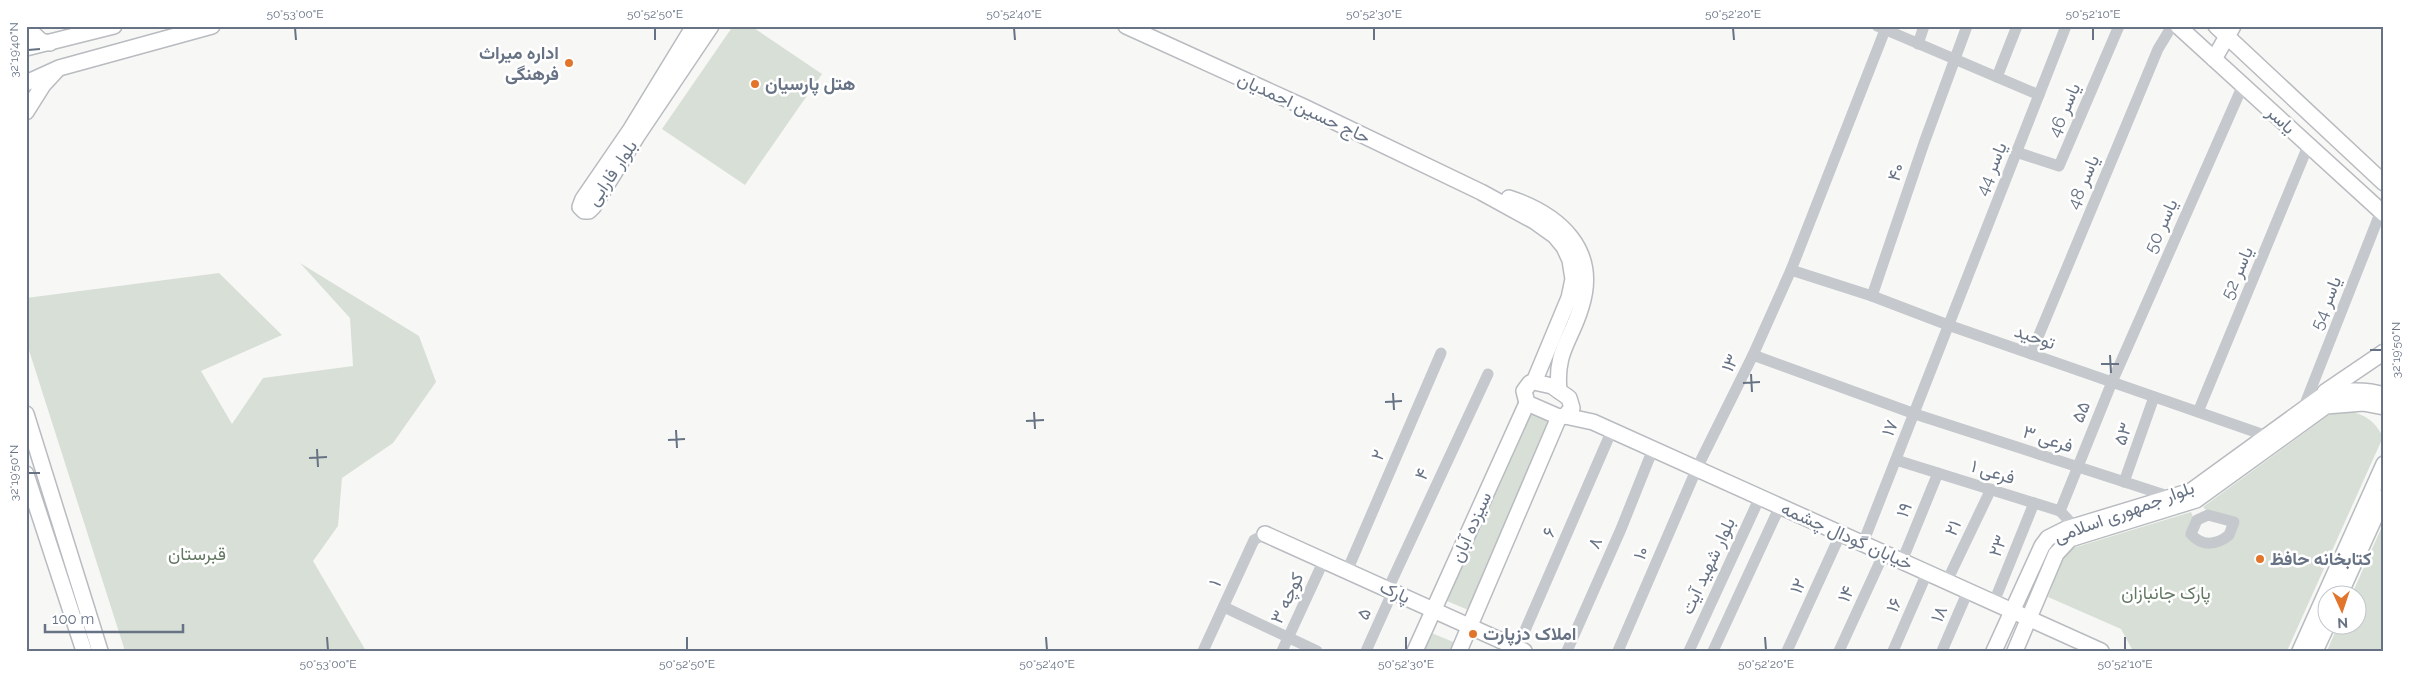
<svg xmlns="http://www.w3.org/2000/svg" width="2410" height="677" font-family="Raleway,Vazirmatn,sans-serif">
<style>
.green{fill:#d8dfd6}
.lines{fill:none;stroke-linecap:round;stroke-linejoin:round}
.major-casing{stroke:#b8bbc0;stroke-width:18}
.minor{stroke:#c5c8cc;stroke-width:11}
.major{stroke:#fff;stroke-width:15}
.ticks{fill:none;stroke:#677385;stroke-width:2}
.poi-dot{fill:#e1752c;stroke:#fff;stroke-width:2}
.labels{text-anchor:middle;stroke-width:5;stroke-linejoin:round;paint-order:stroke}
.poi-label{font-size:18px;font-weight:bold;fill:#677385;stroke:#fff;text-anchor:start}
.street-label{font-size:18px;fill:#677385;stroke:#fff}
.park-label{font-size:18px;fill:#637862;stroke:#fff}
.neatline{fill:none;stroke:#677385;stroke-width:2}
.ticks-label{font-size:12px;text-anchor:middle;fill:#677385}
</style>
<rect width="100%" height="100%" fill="#f7f8f5"/>
<g class="green">
<path d="M 733,26 L 751,26 L 822,74 L 745,185 L 662,129 Z"/>
<path d="M 300,263 L 419,336 L 436,382 L 393,443 L 342,478 L 338,526 L 313,561 L 366,651 L 125,651 L 26,341 L 26,298 L 219,273 L 282,335 L 201,371 L 232,424 L 263,378 L 353,366 L 350,318 Z"/>
<path d="M 1529,411 L 1555,423 L 1473,612 L 1447,601 Z"/>
<path d="M 2347,411 C 2365,414 2375,421 2383,437 L 2287,651 L 2133,651 L 2121,629 L 2048,597 L 2063,558 L 2073,548 L 2191,512 L 2194,519 L 2188,537 L 2206,547 L 2236,525 L 2207,511 L 2203,507 L 2329,415 Z"/>
<path d="M 2384,522 L 2384,651 L 2327,651 L 2338,625 L 2358,624 L 2358,594 L 2352,594 Z"/>
<path d="M 1429,632 L 1456,643 L 1453,651 L 1421,651 Z"/>
</g>
<g class="lines">
<defs>
<g id="major">
<path d="M 694,26 L 631,129 L 583,199 L 580,207 L 584,211 L 589,211 L 593,207 L 637,136 L 711,26"/>
<path d="M 1126,26 L 1304,107 L 1481,192 L 1534,221 L 1555,236 L 1564,247 L 1570,260 L 1573,279 L 1569,298 L 1534,382"/>
<path d="M 2178,26 L 2384,214"/>
<path d="M 2216,26 L 2384,183"/>
<path d="M 26,27 L 41,41 L 50,43"/>
<path d="M 26,48 L 114,26"/>
<path d="M 2214,59 L 2233,26"/>
<path d="M 26,83 L 59,68 L 212,26"/>
<path d="M 26,112 L 43,85 L 56,71"/>
<path d="M 1509,198 C 1560,215 1599,250 1581,307 C 1571,341 1555,351 1559,391"/>
<path d="M 1534,382 L 1552,386 L 1569,398 L 1572,408 L 1565,416 L 1559,417 L 1527,403 L 1524,391 L 1530,383 Z"/>
<path d="M 2325,392 L 2384,352"/>
<path d="M 26,414 L 100,651"/>
<path d="M 1565,416 L 1593,422 L 2101,651"/>
<path d="M 26,474 L 84,651"/>
<path d="M 1265,534 L 1524,651"/>
<path d="M 2340,594 L 2384,497"/>
<path d="M 1415,651 L 1527,403"/>
<path d="M 1459,651 L 1559,417"/>
<path d="M 1994,651 L 2042,546 L 2048,538 L 2066,529 L 2191,491 L 2322,396 C 2341,390 2365,389 2384,395"/>
<path d="M 2015,651 L 2056,554 L 2070,539 L 2196,500 L 2326,406 L 2363,403 L 2384,407"/>
<path d="M 2300,651 L 2384,464"/>
<path d="M 2315,651 L 2328,623"/>
</g>
</defs>
<use href="#major" class="major-casing"/>
<g class="minor">
<path d="M 1877,26 L 2039,95"/>
<path d="M 1918,44 L 1924,26"/>
<path d="M 1997,77 L 2017,26"/>
<path d="M 2016,152 L 2059,166 L 2119,26"/>
<path d="M 1791,270 L 1872,296 L 1948,325 L 2267,436"/>
<path d="M 1872,296 L 1924,143 L 1967,26"/>
<path d="M 2031,354 L 2158,49 L 2172,26"/>
<path d="M 1753,355 L 1915,414 L 2171,497"/>
<path d="M 2303,409 L 2381,211"/>
<path d="M 2198,412 L 2308,146"/>
<path d="M 1896,460 L 2060,511 L 2074,526"/>
<path d="M 2124,482 L 2154,397"/>
<path d="M 2060,511 L 2112,382 L 2243,85"/>
<path d="M 2208,515 L 2234,522 L 2229,535 C 2217,545 2202,547 2191,534 L 2197,520 Z"/>
<path d="M 1863,543 L 2066,26"/>
<path d="M 1902,561 L 1938,473"/>
<path d="M 1347,571 L 1441,353"/>
<path d="M 1947,581 L 1991,489"/>
<path d="M 1388,589 L 1488,374"/>
<path d="M 1994,602 L 2034,503"/>
<path d="M 1224,607 L 1317,651"/>
<path d="M 1203,651 L 1254,540 L 1265,534"/>
<path d="M 1282,651 L 1324,560"/>
<path d="M 1366,651 L 1393,591"/>
<path d="M 1516,651 L 1612,430"/>
<path d="M 1567,651 L 1621,529 L 1653,449"/>
<path d="M 1618,651 L 1697,468 L 1753,355 L 1791,270 L 1885,30"/>
<path d="M 1689,651 L 1760,497"/>
<path d="M 1713,651 L 1780,506"/>
<path d="M 1787,651 L 1840,535"/>
<path d="M 1839,651 L 1884,553"/>
<path d="M 1893,651 L 1927,573"/>
<path d="M 1942,651 L 1968,591"/>
</g>
<use href="#major" class="major"/>
</g>
<path class="ticks" d="M 295,28 L 296,40M 655,28 L 655,40M 1014,28 L 1015,40M 1374,28 L 1374,40M 1733,28 L 1734,40M 2093,28 L 2093,40M 28,50 L 40,49M 2370,350 L 2382,350M 2110,355 L 2111,373M 2101,364 L 2119,364M 1751,374 L 1752,392M 1743,383 L 1760,382M 1393,393 L 1394,410M 1385,402 L 1402,401M 1034,412 L 1035,429M 1026,421 L 1044,420M 676,430 L 677,448M 668,440 L 685,439M 317,449 L 318,467M 309,458 L 327,457M 28,473 L 40,473M 327,637 L 328,650M 687,637 L 687,650M 1046,637 L 1047,650M 1406,637 L 1406,650M 1765,637 L 1766,650M 2125,637 L 2125,650"/>
<g class="poi-dot">
<circle cx="569" cy="63" r="5"/>
<circle cx="755" cy="84" r="5"/>
<circle cx="2260" cy="559" r="5"/>
<circle cx="1473" cy="634" r="5"/>
</g>
<g class="labels">
<g class="poi-label">
<text x="559" y="59" text-anchor="end">اداره میراث<tspan x="559" dy="21">فرهنگی</tspan></text>
<text x="765" y="90">هتل پارسیان</text>
<text x="2270" y="565">کتابخانه حافظ</text>
<text x="1483" y="640">املاک دزپارت</text>
</g>
<g class="street-label">
<text transform="translate(1304 108) rotate(25)" y="6">حاج حسین احمدیان</text>
<text transform="translate(2064 110) rotate(-67)" y="6">یاسر 46</text>
<text transform="translate(2281 120) rotate(43)" y="6">یاسر</text>
<text transform="translate(1991 169) rotate(-68)" y="6">یاسر 44</text>
<text transform="translate(1896 172) rotate(-71)" y="6">۴۰</text>
<text transform="translate(612 173) rotate(-56)" y="6">بلوار فارابی</text>
<text transform="translate(2083 182) rotate(-67)" y="6">یاسر 48</text>
<text transform="translate(2161 226) rotate(-66)" y="6">یاسر 50</text>
<text transform="translate(2237 273) rotate(-67)" y="6">یاسر 52</text>
<text transform="translate(2326 303) rotate(-69)" y="6">یاسر 54</text>
<text transform="translate(2035 337) rotate(19)" y="6">توحید</text>
<text transform="translate(1730 363) rotate(-64)" y="6">۱۳</text>
<text transform="translate(2081 412) rotate(-68)" y="6">۵۵</text>
<text transform="translate(1890 428) rotate(-68)" y="6">۱۷</text>
<text transform="translate(2123 434) rotate(-71)" y="6">۵۳</text>
<text transform="translate(2048 439) rotate(18)" y="6">فرعی ۳</text>
<text transform="translate(1378 455) rotate(-67)" y="6">۲</text>
<text transform="translate(1993 472) rotate(17)" y="6">فرعی ۱</text>
<text transform="translate(1422 474) rotate(-65)" y="6">۴</text>
<text transform="translate(1904 510) rotate(-68)" y="6">۱۹</text>
<text transform="translate(2124 512) rotate(-20)" y="6">بلوار جمهوری اسلامی</text>
<text transform="translate(1471 527) rotate(-66)" y="6">سیزده آبان</text>
<text transform="translate(1953 528) rotate(-65)" y="6">۲۱</text>
<text transform="translate(1549 532) rotate(-66)" y="6">۶</text>
<text transform="translate(1847 536) rotate(24)" y="6">خیابان گودال چشمه</text>
<text transform="translate(1595 543) rotate(-66)" y="6">۸</text>
<text transform="translate(1998 546) rotate(-69)" y="6">۲۳</text>
<text transform="translate(1641 553) rotate(-66)" y="6">۱۰</text>
<text transform="translate(1708 566) rotate(-65)" y="6">بلوار شهید آیت</text>
<text transform="translate(1215 583) rotate(-65)" y="6">۱</text>
<text transform="translate(1798 586) rotate(-66)" y="6">۱۲</text>
<text transform="translate(1395 592) rotate(24)" y="6">پارک</text>
<text transform="translate(1846 594) rotate(-66)" y="6">۱۴</text>
<text transform="translate(1287 598) rotate(-65)" y="6">کوچه ۳</text>
<text transform="translate(1894 605) rotate(-66)" y="6">۱۶</text>
<text transform="translate(1364 614) rotate(-66)" y="6">۵</text>
<text transform="translate(1939 614) rotate(-67)" y="6">۱۸</text>
</g>
<g class="park-label">
<text x="197" y="560">قبرستان</text>
<text x="2166" y="599">پارک جانبازان</text>
</g>
</g>
<rect width="2410" height="677" fill="none" stroke="#ffffff" stroke-width="55"/>
<g transform="translate(2342 610) rotate(177)"><circle r="24" fill="#ffffff" stroke="#c2c7ce"/>
<path d="M0-4L9 19L0 12L-9 19Z" fill="#e1752c"/>
<text y="-8" font-size="14" font-weight="bold" text-anchor="middle" fill="#677385">N</text>
</g>
<path d="M45 624v8h138v-8" fill="none" stroke="#677385" stroke-width="2.5"/>
<text x="52" y="624" font-size="15" fill="#677385" stroke="#ffffff" stroke-width="4" paint-order="stroke">100 m</text>
<rect x="28" y="28" width="2354" height="622" class="neatline"/>
<g class="ticks-label">
<text x="295" y="18">50°53'00"E</text>
<text x="655" y="18">50°52'50"E</text>
<text x="1014" y="18">50°52'40"E</text>
<text x="1374" y="18">50°52'30"E</text>
<text x="1733" y="18">50°52'20"E</text>
<text x="2093" y="18">50°52'10"E</text>
<text transform="translate(14 50) rotate(-90)" y="4">32°19'40"N</text>
<text transform="translate(2396 350) rotate(-90)" y="4">32°19'50"N</text>
<text transform="translate(14 473) rotate(-90)" y="4">32°19'50"N</text>
<text x="328" y="668">50°53'00"E</text>
<text x="687" y="668">50°52'50"E</text>
<text x="1047" y="668">50°52'40"E</text>
<text x="1406" y="668">50°52'30"E</text>
<text x="1766" y="668">50°52'20"E</text>
<text x="2125" y="668">50°52'10"E</text>
</g>
</svg>
